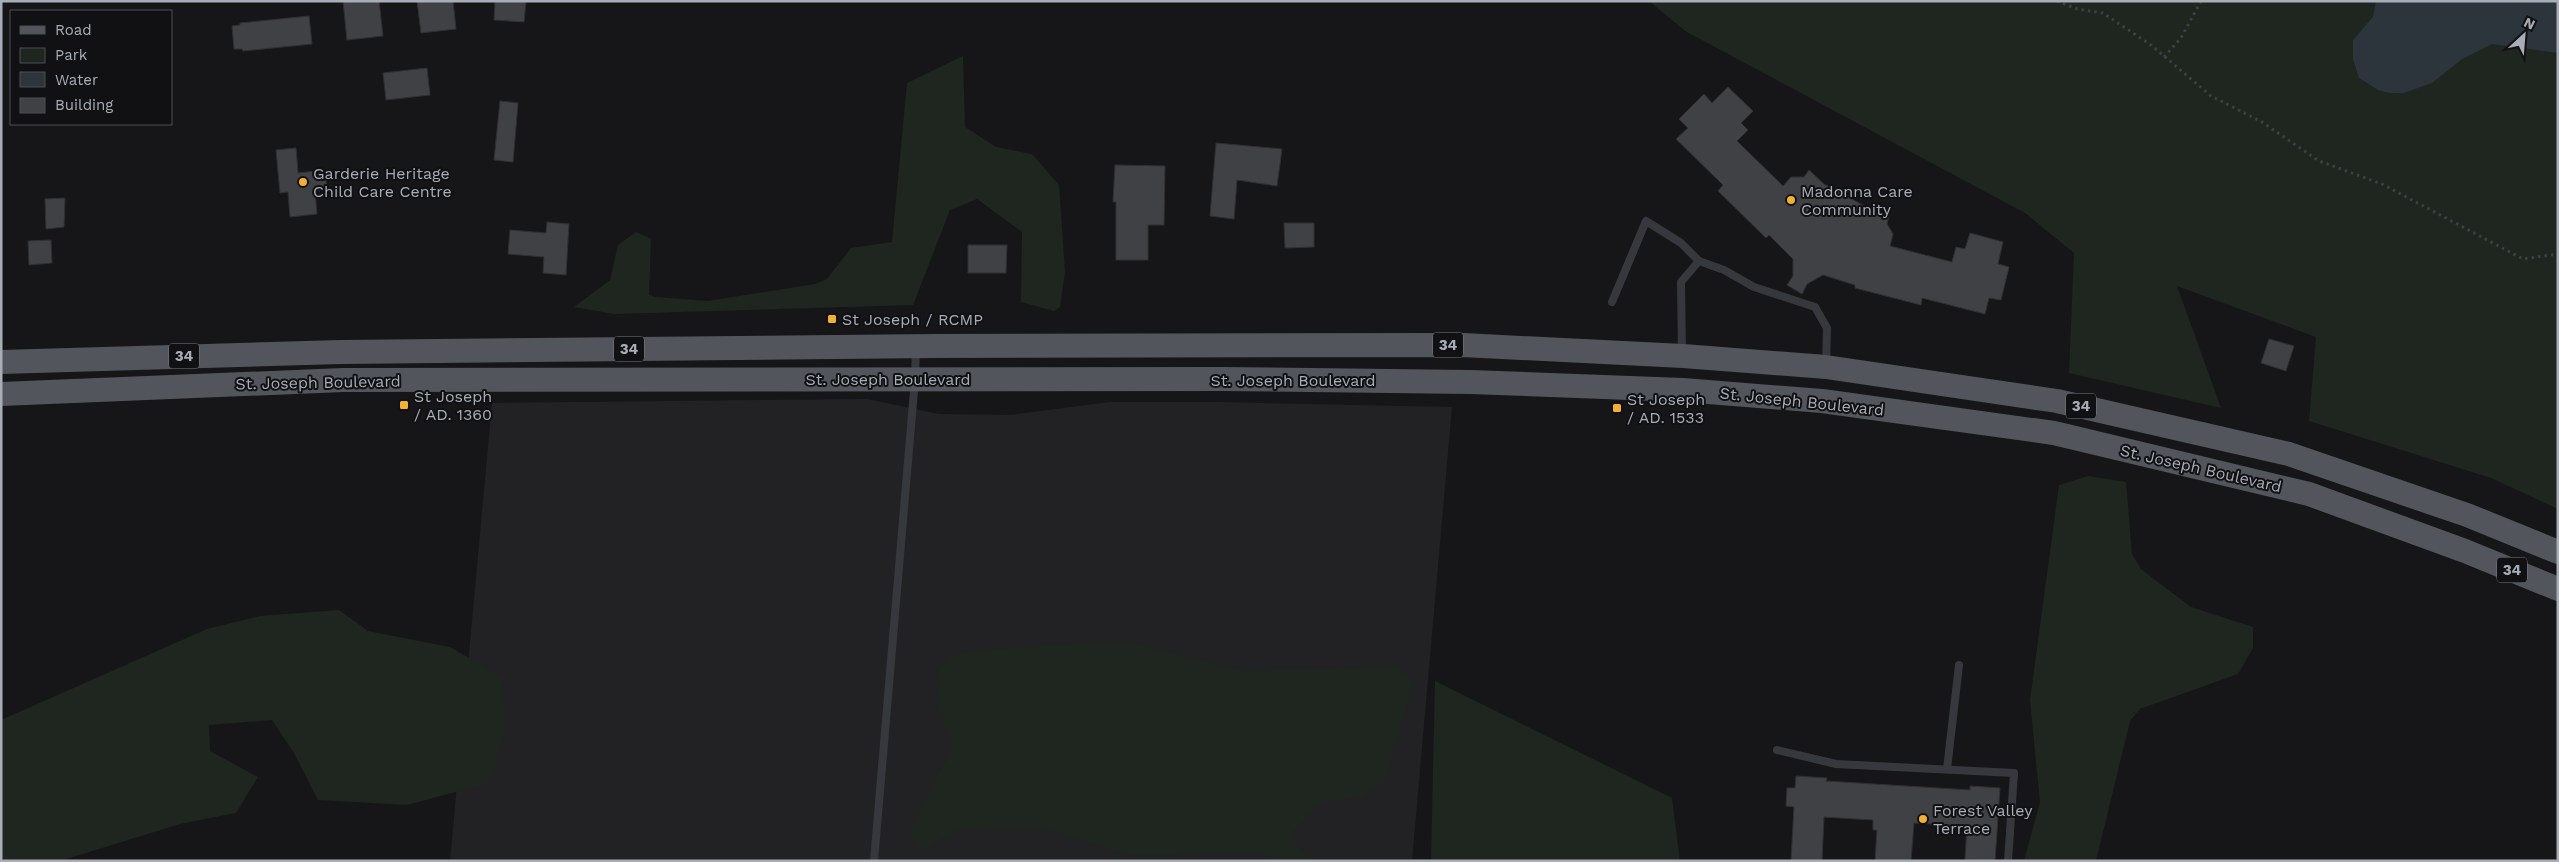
<svg xmlns="http://www.w3.org/2000/svg" width="2559" height="862" font-family="'Work Sans',sans-serif">
<style>
.built{fill:#222225}
.green{fill:#1e261f}
.water{fill:#2c353c}
.building{fill:#404145;stroke:#303034}
.lines{fill:none;stroke-linecap:round;stroke-linejoin:round}
.path{stroke:#3d3f44;stroke-width:3;stroke-dasharray:2.5 4;stroke-linecap:butt}
.service{stroke:#37383d;stroke-width:8}
.primary{stroke:#53555c;stroke-width:24}
.poi-dot{fill:#f2b134;stroke:#111113;stroke-width:2}
.labels{text-anchor:middle;stroke-width:4;stroke-linejoin:round;paint-order:stroke}
.shield{fill:#111113;stroke:#7b7e86;stroke-width:1}
.shield-label{font-size:15px;font-weight:bold;fill:#a8adb8}
.poi-label{font-size:16px;fill:#a8adb8;stroke:#111113;text-anchor:start}
.street-label{font-size:16px;fill:#a8adb8;stroke:#111113}
</style>
<rect width="100%" height="100%" fill="#161618"/>
<path class="built" d="M 867,399 L 939,414 L 1011,415 L 1109,402 L 1217,402 L 1452,407 L 1412,861 L 450,861 L 492,403 Z"/>
<g class="green">
<path d="M 1649,1 L 2558,1 L 2558,509 L 2491,478 L 2309,421 L 2316,337 L 2177,286 L 2221,408 L 2069,373 L 2074,253 L 2025,213 L 1685,31 Z"/>
<path d="M 963,56 L 965,127 L 996,147 L 1032,154 L 1059,185 L 1065,272 L 1060,307 L 1054,311 L 1021,302 L 1022,232 L 977,199 L 950,210 L 913,305 L 614,314 L 574,307 L 610,280 L 618,245 L 636,232 L 651,239 L 649,295 L 656,297 L 708,301 L 815,284 L 827,279 L 851,248 L 892,242 L 907,83 Z"/>
<path d="M 2088,476 L 2126,482 L 2132,554 L 2141,569 L 2191,607 L 2253,627 L 2253,648 L 2238,674 L 2140,709 L 2130,721 L 2096,861 L 2024,861 L 2040,802 L 2030,700 L 2059,485 Z"/>
<path d="M 339,610 L 368,631 L 450,647 L 502,677 L 504,735 L 489,783 L 407,805 L 318,800 L 294,753 L 272,720 L 209,725 L 210,751 L 258,777 L 236,813 L 180,824 L 60,861 L 1,861 L 1,720 L 207,629 L 260,616 Z"/>
<path d="M 1125,641 L 1241,671 L 1397,667 L 1413,682 L 1385,782 L 1358,798 L 1320,802 L 1292,833 L 1301,851 L 1319,861 L 1274,861 L 1259,853 L 1134,856 L 1051,831 L 960,828 L 919,852 L 910,830 L 953,745 L 937,706 L 938,673 L 949,656 L 978,650 Z"/>
<path d="M 1435,681 L 1672,798 L 1680,861 L 1431,861 Z"/>
</g>
<path class="water" d="M 2376,1 L 2558,1 L 2558,53 L 2492,44 L 2462,59 L 2432,83 L 2404,93 L 2390,93 L 2378,90 L 2359,78 L 2353,59 L 2353,40 L 2373,17 Z"/>
<g class="building">
<path d="M 343,1 L 379,1 L 383,36 L 347,40 Z"/>
<path d="M 417,1 L 453,1 L 456,29 L 421,33 Z"/>
<path d="M 495,1 L 526,1 L 524,22 L 494,20 Z"/>
<path d="M 309,16 L 312,44 L 243,51 L 242,49 L 234,49 L 232,26 L 240,25 L 240,23 Z"/>
<path d="M 427,68 L 430,95 L 386,100 L 383,73 Z"/>
<path d="M 1728,87 L 1753,111 L 1741,123 L 1748,130 L 1737,141 L 1783,186 L 1791,177 L 1804,177 L 1809,170 L 1824,184 L 1872,210 L 1889,215 L 1887,224 L 1893,234 L 1890,246 L 1952,262 L 1956,247 L 1965,249 L 1970,233 L 2003,242 L 1998,264 L 2009,267 L 2001,300 L 1989,298 L 1985,314 L 1922,298 L 1921,305 L 1855,288 L 1855,285 L 1823,275 L 1807,284 L 1802,294 L 1787,285 L 1793,276 L 1793,259 L 1769,235 L 1766,238 L 1718,191 L 1723,185 L 1676,139 L 1688,128 L 1679,119 L 1704,94 L 1712,103 Z"/>
<path d="M 500,101 L 518,103 L 513,162 L 494,160 Z"/>
<path d="M 1216,143 L 1282,149 L 1277,186 L 1237,180 L 1234,219 L 1210,216 Z"/>
<path d="M 296,148 L 298,173 L 325,170 L 327,190 L 315,191 L 317,214 L 290,217 L 288,192 L 280,193 L 276,150 Z"/>
<path d="M 1115,165 L 1165,166 L 1164,225 L 1148,225 L 1148,260 L 1116,260 L 1116,202 L 1113,202 Z"/>
<path d="M 65,198 L 64,227 L 46,229 L 45,199 Z"/>
<path d="M 547,222 L 569,224 L 566,275 L 543,273 L 544,257 L 508,254 L 510,230 L 546,233 Z"/>
<path d="M 1284,223 L 1314,223 L 1314,247 L 1285,248 Z"/>
<path d="M 51,240 L 52,263 L 29,265 L 28,241 Z"/>
<path d="M 968,245 L 1007,245 L 1006,273 L 968,273 Z"/>
<path d="M 2269,339 L 2294,346 L 2286,371 L 2261,363 Z"/>
<path d="M 1796,776 L 1827,778 L 1826,781 L 1970,790 L 1970,786 L 2000,788 L 1995,861 L 1965,860 L 1967,826 L 1914,823 L 1911,861 L 1875,861 L 1877,830 L 1873,830 L 1873,820 L 1824,817 L 1822,861 L 1791,861 L 1794,807 L 1786,806 L 1787,788 L 1795,788 Z"/>
</g>
<g class="lines">
<g class="path">
<path d="M 2057,1 L 2077,9 L 2103,13 L 2151,45 L 2211,96 L 2262,122 L 2319,161 L 2382,184 L 2523,259 L 2558,254"/>
<path d="M 2164,57 L 2181,38 L 2201,1"/>
</g>
<g class="service">
<path d="M 1612,302 L 1646,221 L 1681,243 L 1699,261"/>
<path d="M 1682,354 L 1681,282 L 1699,261 L 1724,270 L 1754,287 L 1815,307 L 1827,328 L 1826,365"/>
<path d="M 1777,750 L 1836,764 L 2014,773 L 2008,861"/>
<path d="M 1947,769 L 1959,665"/>
<path d="M 874,861 L 915,379 L 916,348"/>
</g>
<g class="primary">
<path d="M 1,362 L 341,352 L 935,346 L 1463,345 L 1683,356 L 1826,367 L 2057,401 L 2289,454 L 2467,515 L 2558,552"/>
<path d="M 1,394 L 343,380 L 1221,379 L 1470,382 L 1683,390 L 1822,401 L 2054,433 L 2309,494 L 2465,551 L 2558,589"/>
</g>
</g>
<g class="poi-dot">
<circle cx="303" cy="182" r="5"/>
<circle cx="1791" cy="200" r="5"/>
<rect x="827" y="314" width="10" height="10" rx="2.5"/>
<rect x="399" y="400" width="10" height="10" rx="2.5"/>
<rect x="1612" y="403" width="10" height="10" rx="2.5"/>
<circle cx="1923" cy="819" r="5"/>
</g>
<g class="labels">
<g class="shield">
<rect x="1433" y="332.5" width="30" height="25" rx="4"/>
<rect x="614" y="336.5" width="30" height="25" rx="4"/>
<rect x="169" y="343.5" width="30" height="25" rx="4"/>
<rect x="2066" y="393.5" width="30" height="25" rx="4"/>
<rect x="2497" y="557.5" width="30" height="25" rx="4"/>
</g>
<g class="shield-label">
<text x="1448" y="350">34</text>
<text x="629" y="354">34</text>
<text x="184" y="361">34</text>
<text x="2081" y="411">34</text>
<text x="2512" y="575">34</text>
</g>
<g class="poi-label">
<text x="313" y="179">Garderie Heritage<tspan x="313" dy="18">Child Care Centre</tspan></text>
<text x="1801" y="197">Madonna Care<tspan x="1801" dy="18">Community</tspan></text>
<text x="842" y="325">St Joseph / RCMP</text>
<text x="414" y="402">St Joseph<tspan x="414" dy="18">/ AD. 1360</tspan></text>
<text x="1627" y="405">St Joseph<tspan x="1627" dy="18">/ AD. 1533</tspan></text>
<text x="1933" y="816">Forest Valley<tspan x="1933" dy="18">Terrace</tspan></text>
</g>
<g class="street-label">
<text x="888" y="385">St. Joseph Boulevard</text>
<text x="1293" y="386">St. Joseph Boulevard</text>
<text transform="translate(318 382) rotate(-1)" y="6">St. Joseph Boulevard</text>
<text transform="translate(1802 401) rotate(6)" y="6">St. Joseph Boulevard</text>
<text transform="translate(2201 468) rotate(13)" y="6">St. Joseph Boulevard</text>
</g>
</g>
<rect width="2559" height="862" fill="none" stroke="#a8adb8" stroke-width="5"/>
<rect x="10" y="10" width="162" height="115" fill="#111113" stroke="#4d4f55"/>
<rect x="20" y="26" width="25" height="8" fill="#53555c" stroke="#4d4f55"/>
<text x="55" y="35" font-size="15" fill="#a8adb8">Road</text>
<rect x="20" y="48" width="25" height="15" fill="#1e261f" stroke="#4d4f55"/>
<text x="55" y="60" font-size="15" fill="#a8adb8">Park</text>
<rect x="20" y="72" width="25" height="15" fill="#2c353c" stroke="#4d4f55"/>
<text x="55" y="85" font-size="15" fill="#a8adb8">Water</text>
<rect x="20" y="98" width="25" height="15" fill="#404145" stroke="#4d4f55"/>
<text x="55" y="110" font-size="15" fill="#a8adb8">Building</text>
<g transform="translate(2524 35) rotate(26)" stroke="#111113" stroke-width="4" paint-order="stroke">
<path d="M0-4L9 19L0 12L-9 19Z" fill="#a8adb8"/>
<text y="-8" font-size="14" font-weight="bold" text-anchor="middle" fill="#a8adb8">N</text>
</g>
</svg>
